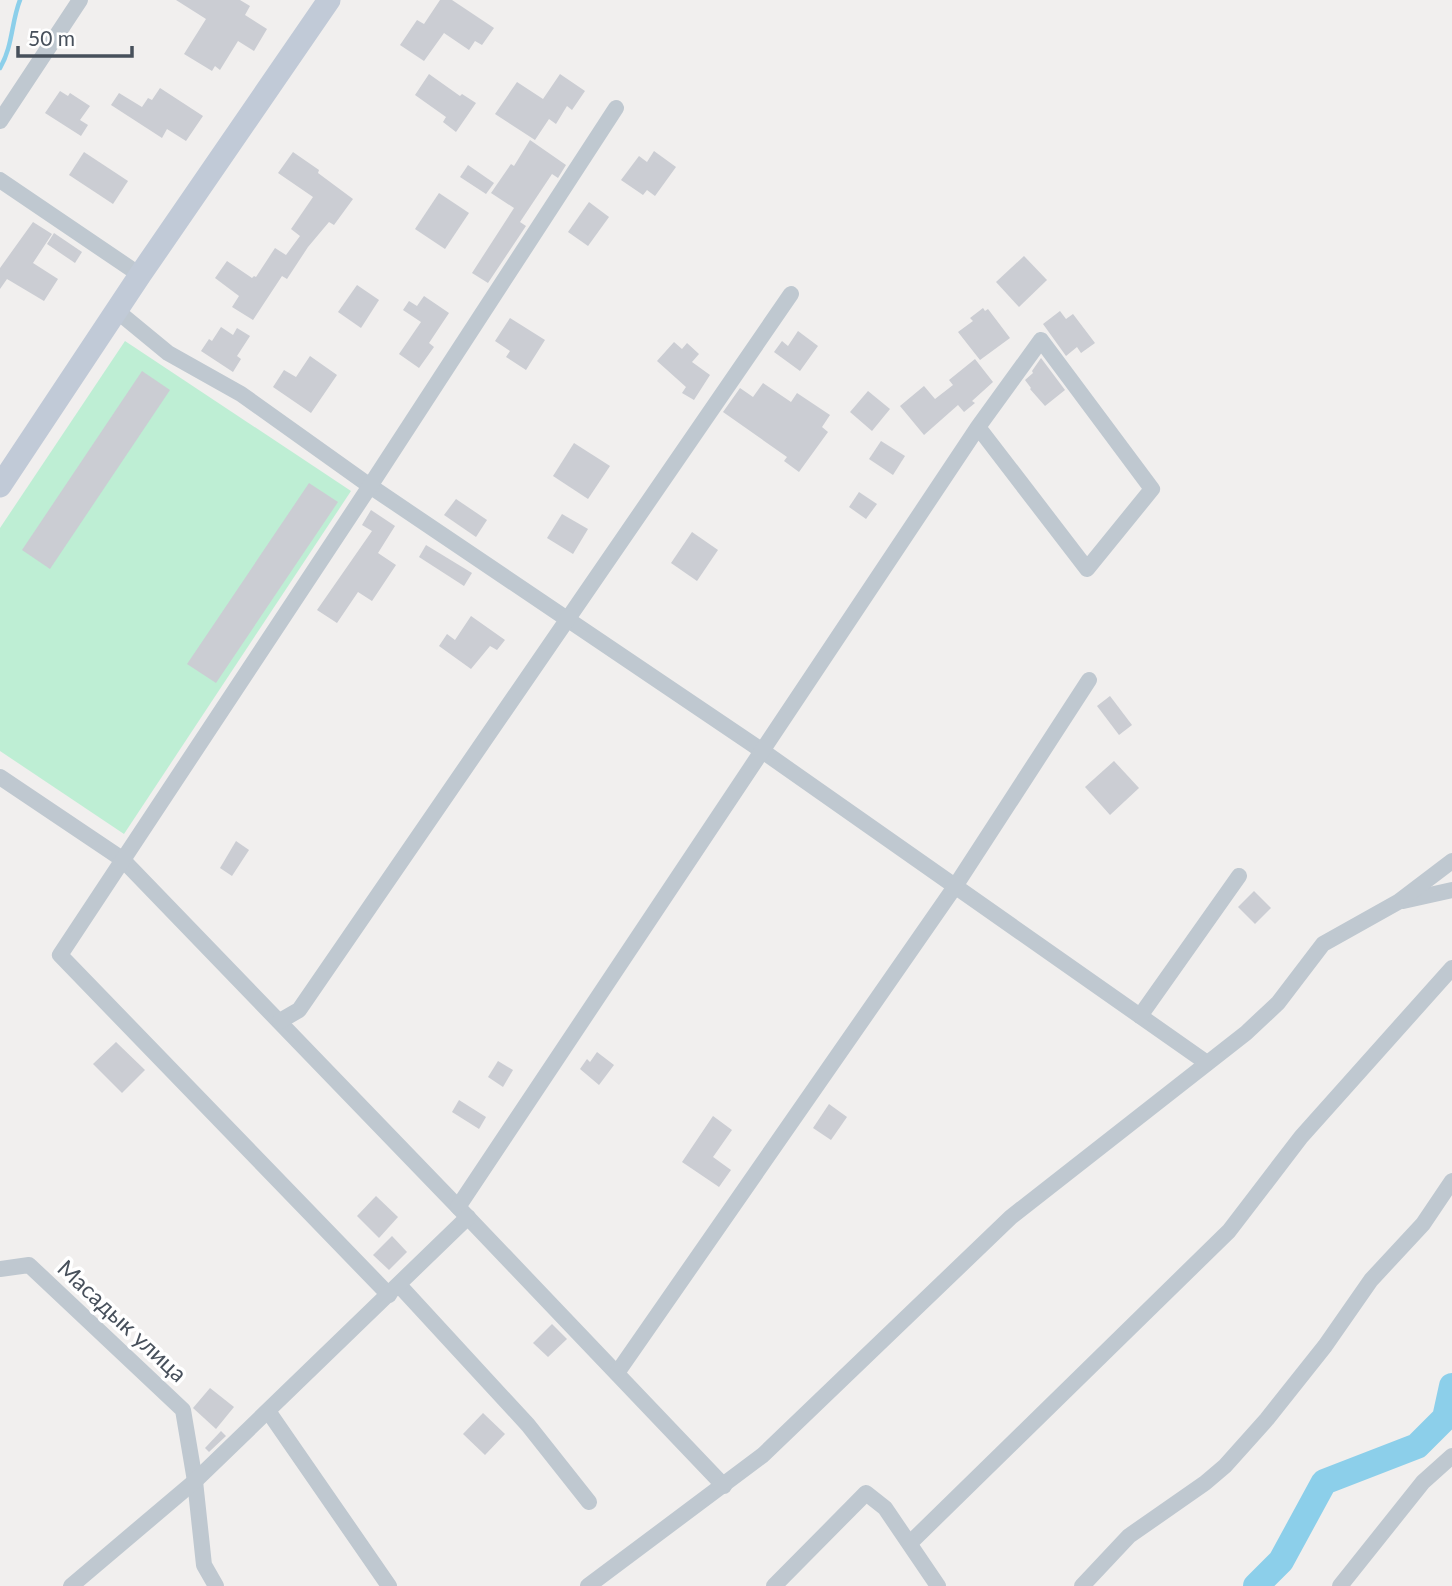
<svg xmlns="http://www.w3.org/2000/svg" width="1452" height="1586" font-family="Lato,sans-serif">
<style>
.green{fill:#beeed4}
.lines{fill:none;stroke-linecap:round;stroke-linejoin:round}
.stream{stroke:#8ccfea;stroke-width:4.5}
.river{stroke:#8ccfea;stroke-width:26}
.building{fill:#cbcdd3}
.minor{stroke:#bfc8d0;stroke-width:16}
.secondary{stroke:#c1cad7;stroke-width:23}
.labels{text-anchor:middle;stroke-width:7;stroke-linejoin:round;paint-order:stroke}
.street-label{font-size:23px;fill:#47505b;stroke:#fff}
</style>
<rect width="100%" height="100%" fill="#f1efee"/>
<path class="green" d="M 125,341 L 351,491 L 124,834 L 0,751 L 0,528 Z"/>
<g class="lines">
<path class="stream" d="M 0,68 C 13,46 11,23 20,0"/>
<path class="river" d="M 1256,1586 L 1281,1561 L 1324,1482 L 1417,1446 L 1445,1418 L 1452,1386"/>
</g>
<g class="building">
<path d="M 176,0 L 240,0 L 250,6 L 245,15 L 267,29 L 254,51 L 238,41 L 220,70 L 215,66 L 212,71 L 184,54 L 206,19 Z"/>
<path d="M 440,0 L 452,0 L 494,28 L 482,45 L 475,41 L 469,50 L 444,33 L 424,61 L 400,45 L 417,20 L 424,24 Z"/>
<path d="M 429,74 L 460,96 L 462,94 L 476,103 L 456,132 L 443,122 L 446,117 L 415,95 Z"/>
<path d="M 560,74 L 585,91 L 572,110 L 567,106 L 556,124 L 549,119 L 535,140 L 495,114 L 517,82 L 543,99 Z"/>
<path d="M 160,88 L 203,116 L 186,141 L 167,129 L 162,138 L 111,105 L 119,93 L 142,107 L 148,98 L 152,100 Z"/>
<path d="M 60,91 L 68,96 L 70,93 L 90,106 L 80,120 L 88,125 L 81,136 L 45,113 Z"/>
<path d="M 530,140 L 566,165 L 558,178 L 552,174 L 520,222 L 526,226 L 488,283 L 472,273 L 514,208 L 491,193 L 511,164 L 514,166 Z"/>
<path d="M 654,151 L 676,167 L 655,196 L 647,190 L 643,195 L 621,180 L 639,156 L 647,162 Z"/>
<path d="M 84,152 L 128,181 L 113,204 L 69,175 Z"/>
<path d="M 293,152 L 319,170 L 318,173 L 353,199 L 334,225 L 329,222 L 308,247 L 287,279 L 282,276 L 253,320 L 232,307 L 239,296 L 215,278 L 227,261 L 252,278 L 254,276 L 256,277 L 275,248 L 286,255 L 300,236 L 291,229 L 313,197 L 278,173 Z"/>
<path d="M 468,165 L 494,183 L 486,194 L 460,177 Z"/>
<path d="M 439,193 L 469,213 L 445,249 L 415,229 Z"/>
<path d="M 589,202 L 609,217 L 588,246 L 568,232 Z"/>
<path d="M 33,222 L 52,234 L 33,263 L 58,279 L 44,301 L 7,279 L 0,289 L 0,268 Z"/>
<path d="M 54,233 L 82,252 L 75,263 L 47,244 Z"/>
<path d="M 1024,256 L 1047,280 L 1019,307 L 996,282 Z"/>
<path d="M 357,285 L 379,300 L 361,328 L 338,312 Z"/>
<path d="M 424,296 L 449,313 L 429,343 L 434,347 L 419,368 L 399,354 L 421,322 L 403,310 L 409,301 L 417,306 Z"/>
<path d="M 983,308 L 985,311 L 988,309 L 1010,338 L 980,360 L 958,332 L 973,321 L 970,318 Z"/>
<path d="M 1060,311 L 1066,319 L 1073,314 L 1095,343 L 1081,353 L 1077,347 L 1066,356 L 1043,324 Z"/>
<path d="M 510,318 L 545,340 L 526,370 L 506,357 L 510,351 L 495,341 Z"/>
<path d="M 221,327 L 233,335 L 237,328 L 250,336 L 237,356 L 241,359 L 233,372 L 201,351 L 209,339 L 212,341 Z"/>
<path d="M 798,331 L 818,346 L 800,371 L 774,352 L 782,341 L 788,346 Z"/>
<path d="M 674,342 L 682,349 L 687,343 L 699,354 L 692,362 L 710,375 L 694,400 L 682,393 L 686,387 L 657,361 Z"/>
<path d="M 310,356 L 337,375 L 311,413 L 273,387 L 284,370 L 296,377 Z"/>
<path d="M 1041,358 L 1065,390 L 1045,406 L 1030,389 L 1031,388 L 1025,380 L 1033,373 L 1032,371 Z"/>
<path d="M 975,359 L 993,382 L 972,401 L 975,403 L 964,412 L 958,405 L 924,435 L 900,406 L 924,386 L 935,399 L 953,385 L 949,380 Z"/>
<path d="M 142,371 L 170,390 L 50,569 L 22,550 Z"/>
<path d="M 763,383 L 791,402 L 797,393 L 830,415 L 822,427 L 828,432 L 799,472 L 784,461 L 787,457 L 723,412 L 740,388 L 753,397 Z"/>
<path d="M 868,391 L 890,409 L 872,431 L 850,412 Z"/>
<path d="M 881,441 L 905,456 L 893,475 L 869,459 Z"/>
<path d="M 574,443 L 610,466 L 588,499 L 553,476 Z"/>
<path d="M 309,483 L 338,502 L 216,683 L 187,664 Z"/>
<path d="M 859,492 L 877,504 L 866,519 L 849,507 Z"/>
<path d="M 456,499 L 487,520 L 476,537 L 444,515 Z"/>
<path d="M 371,510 L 395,526 L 378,553 L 396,565 L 372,601 L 358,592 L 337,623 L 317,610 L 372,531 L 362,525 Z"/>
<path d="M 562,514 L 588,529 L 573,554 L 547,538 Z"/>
<path d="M 692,532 L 718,550 L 697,581 L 671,563 Z"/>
<path d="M 426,545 L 472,573 L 464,586 L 419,557 Z"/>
<path d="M 471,616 L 505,640 L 497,650 L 490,646 L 471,669 L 439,646 L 447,634 L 455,640 Z"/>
<path d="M 1110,696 L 1132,725 L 1119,735 L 1097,706 Z"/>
<path d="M 1114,761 L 1139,788 L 1110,815 L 1085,787 Z"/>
<path d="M 236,841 L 249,850 L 232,876 L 220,868 Z"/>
<path d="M 1254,891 L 1271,908 L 1255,924 L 1238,907 Z"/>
<path d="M 116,1042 L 145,1070 L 122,1093 L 93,1064 Z"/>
<path d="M 597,1052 L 614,1065 L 599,1085 L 580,1069 L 587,1059 L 590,1062 Z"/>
<path d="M 498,1061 L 513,1070 L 503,1087 L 488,1077 Z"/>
<path d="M 459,1100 L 486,1117 L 479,1129 L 452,1112 Z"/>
<path d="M 829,1104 L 847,1117 L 831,1140 L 813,1128 Z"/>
<path d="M 713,1116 L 732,1130 L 713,1157 L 731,1170 L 719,1187 L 682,1162 Z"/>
<path d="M 376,1196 L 398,1217 L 379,1238 L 357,1216 Z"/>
<path d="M 392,1236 L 407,1252 L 389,1270 L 373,1255 Z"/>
<path d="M 552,1324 L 567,1339 L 548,1357 L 533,1343 Z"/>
<path d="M 210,1388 L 234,1407 L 216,1429 L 193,1408 Z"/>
<path d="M 483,1413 L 505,1434 L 485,1455 L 463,1434 Z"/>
<path d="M 221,1431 L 226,1436 L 209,1452 L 205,1448 Z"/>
</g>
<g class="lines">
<g class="minor">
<path d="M 0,121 L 80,0"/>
<path d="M 0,180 L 140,275"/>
<path d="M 117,311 L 168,353 L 241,394 L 370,486 L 761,750 L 1207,1063"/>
<path d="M 0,777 L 122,859 L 458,1207 L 724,1486"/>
<path d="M 1403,901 L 1452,890"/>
<path d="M 1140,1016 L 1239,876"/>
<path d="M 280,1021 L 299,1010 L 791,294"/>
<path d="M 458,1207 L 978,427 L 1041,340 L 1152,489 L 1087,569 L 978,427"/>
<path d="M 0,1269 L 29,1265 L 183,1410 L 195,1481 L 204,1565 L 216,1586"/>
<path d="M 399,1285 L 528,1425 L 589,1502"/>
<path d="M 389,1295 L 60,955 L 370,486 L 616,108"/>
<path d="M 617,1373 L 954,888 L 1089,680"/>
<path d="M 268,1411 L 389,1586"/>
<path d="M 910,1543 L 1229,1231 L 1301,1137 L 1452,968"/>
<path d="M 71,1586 L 195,1481 L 468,1217"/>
<path d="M 588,1586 L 763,1455 L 1011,1217 L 1246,1033 L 1278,1003 L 1323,944 L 1398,902 L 1452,861"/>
<path d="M 774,1586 L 866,1493 L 885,1508 L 938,1586"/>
<path d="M 1082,1586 L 1129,1536 L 1205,1483 L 1225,1466 L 1267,1419 L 1325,1346 L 1371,1280 L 1423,1224 L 1452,1181"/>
<path d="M 1340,1586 L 1423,1482 L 1452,1456"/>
</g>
<path class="secondary" d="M 0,486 L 140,275 L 329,0"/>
</g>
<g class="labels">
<g class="street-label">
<text transform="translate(122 1321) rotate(43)" y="8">Масадык улица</text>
</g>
</g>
<path d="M18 46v10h114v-10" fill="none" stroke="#47505b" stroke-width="3.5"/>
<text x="28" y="46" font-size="21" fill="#47505b" stroke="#ffffff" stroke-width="5" paint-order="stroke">50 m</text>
</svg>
